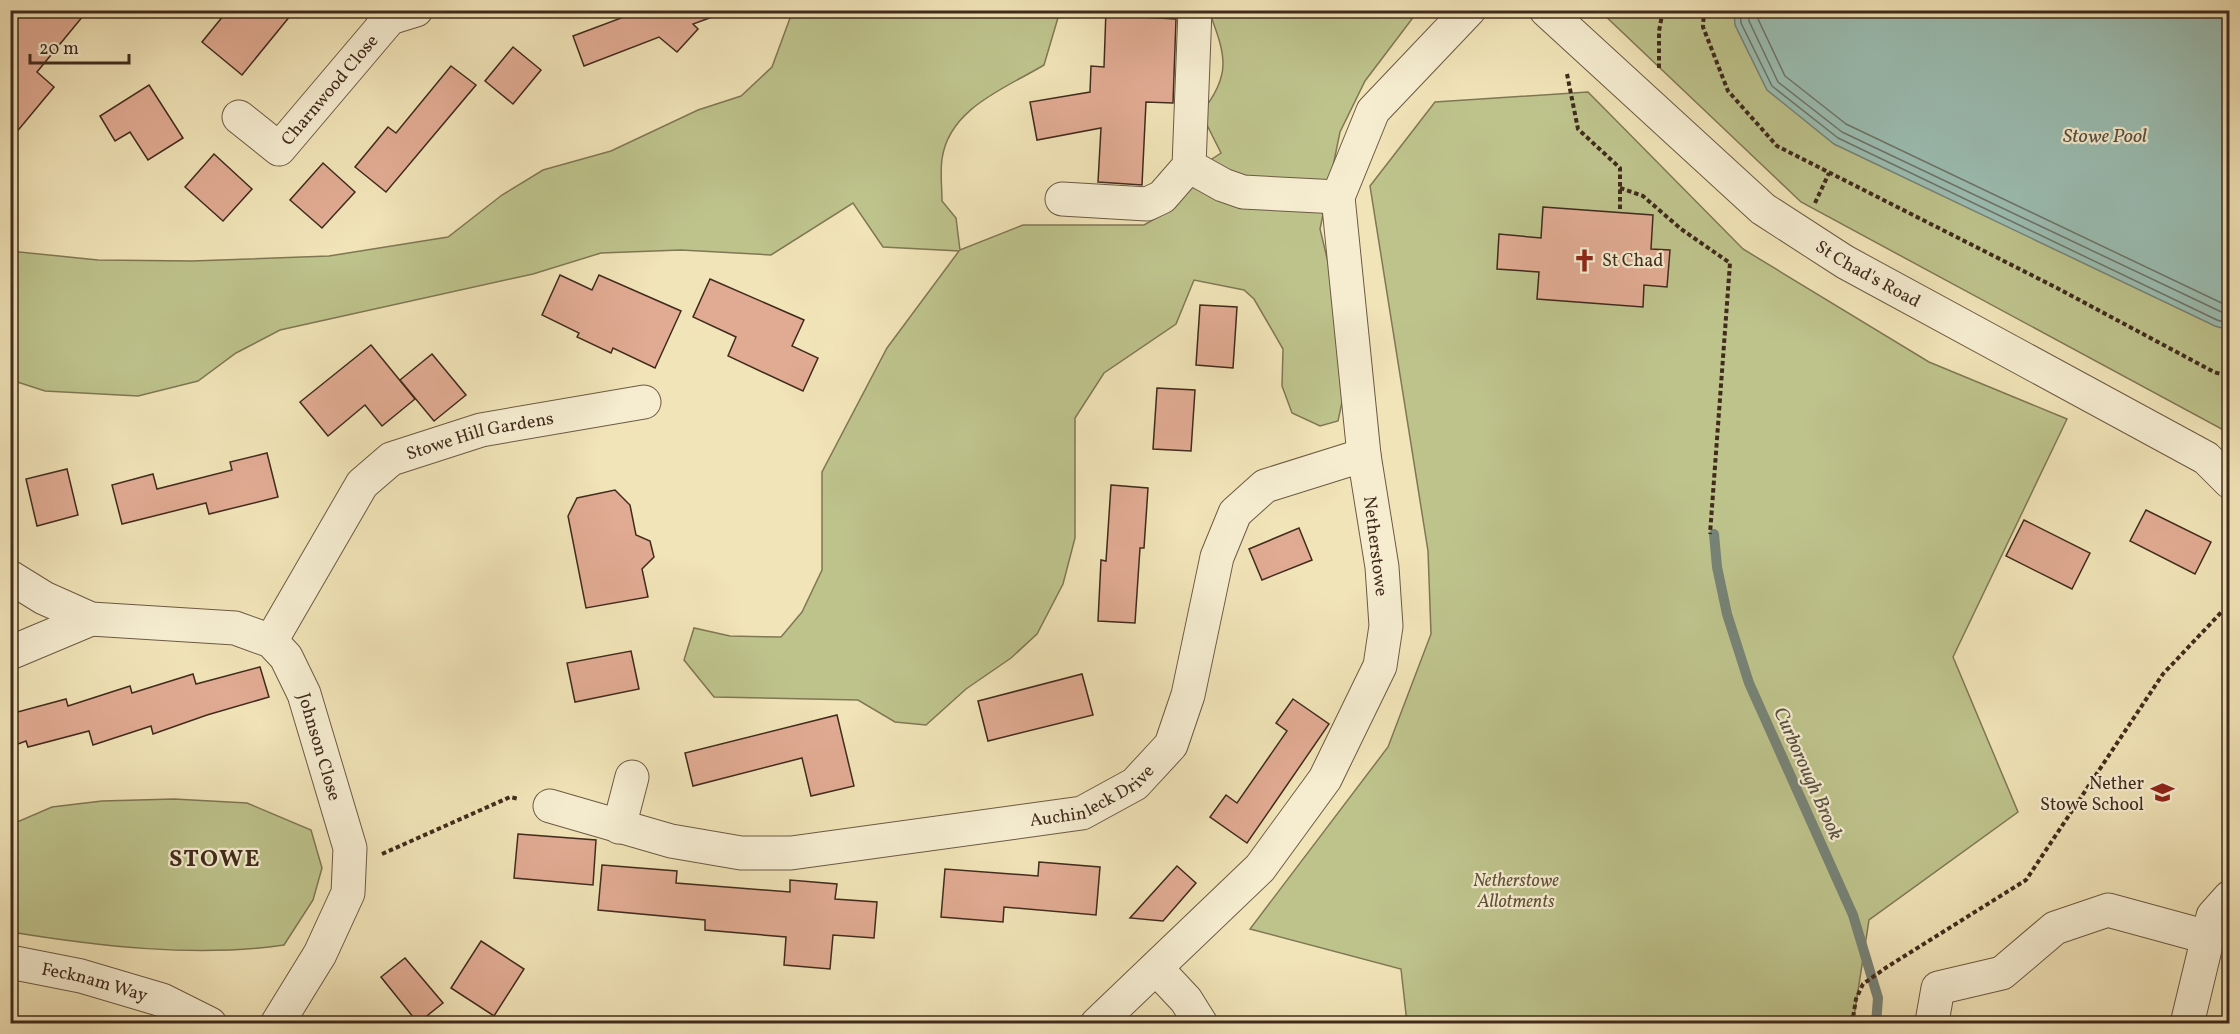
<svg xmlns="http://www.w3.org/2000/svg" width="2240" height="1034" font-family="Vollkorn,serif">
<style>
.green{fill:#bec38c;stroke:#807754;stroke-width:1.5}
.water{fill:#9bbeb3;stroke:#778377;stroke-width:1.5}
.lines{fill:none;stroke-linecap:round;stroke-linejoin:round}
.shore{stroke:#6e7468;stroke-width:1.5}
.stream{stroke:#778377;stroke-width:10}
.building{fill:#e1ab93;stroke:#412b1d;stroke-width:1.5}
.minor-casing{stroke:#6d5944;stroke-width:35}
.path{stroke:#412b1d;stroke-width:4;stroke-dasharray:4.5 3;stroke-linecap:butt}
.minor{stroke:#f6edd1;stroke-width:33}
.labels{text-anchor:middle;stroke-width:4.5;stroke-linejoin:round;paint-order:stroke}
.street-label{font-size:18px;fill:#412b1d;stroke:#f6edd1}
.poi-label{font-size:18px;fill:#412b1d;stroke:#f6edd1;text-anchor:start}
.park-label{font-size:18px;font-style:italic;fill:#605139;stroke:#f6edd1}
.water-label{font-size:20px;font-style:italic;fill:#585042;stroke:#f6edd1}
.district-label{font-size:24px;font-weight:bold;letter-spacing:1.5px;fill:#412b1d;stroke:#f6edd1}
</style>
<rect width="100%" height="100%" fill="#f1e4b8"/>
<filter id="stains"><feTurbulence type="fractalNoise" baseFrequency=".00333" numOctaves="4"/><feColorMatrix values="0 0 0 0 .2 0 0 0 0 .09 0 0 0 0 .02 0 0 0 .5 -.17"/></filter>
<radialGradient id="worn" r=".72"><stop offset=".6" stop-color="#630" stop-opacity="0"/><stop offset="1" stop-color="#630" stop-opacity=".3"/></radialGradient>
<g class="green">
<path d="M 793,10 L 1060,11 L 1044,65 C 1006,88 949,108 942,159 C 940,173 942,187 942,201 L 956,218 L 960,250 L 1023,225 L 1144,225 L 1169,211 L 1200,167 L 1221,153 L 1201,113 C 1233,74 1225,54 1209,11 L 1418,11 L 1365,81 L 1340,132 L 1320,229 L 1336,295 L 1347,379 L 1338,421 L 1320,426 L 1292,413 L 1282,386 L 1283,349 L 1254,299 L 1244,290 L 1194,280 L 1176,324 L 1104,373 L 1075,418 L 1075,538 L 1063,584 L 1037,634 L 1011,658 L 966,689 L 926,725 L 895,722 L 858,700 L 714,697 L 684,660 L 694,628 L 730,636 L 781,637 L 802,612 L 822,570 L 822,472 L 887,348 L 959,251 L 883,247 L 853,203 L 771,255 L 681,250 L 601,253 L 533,274 L 280,330 L 236,353 L 198,381 L 138,396 L 45,391 L 11,380 L 10,251 L 98,260 L 192,261 L 329,256 L 448,237 L 502,195 L 543,170 L 611,151 L 698,110 L 741,96 L 772,67 Z"/>
<path d="M 1600,11 L 2229,11 L 2229,433 L 1801,202 Z"/>
<path d="M 1588,92 L 1743,249 L 1929,362 L 2067,419 L 1953,657 L 2018,812 L 1869,920 L 1853,1023 L 1407,1023 L 1401,969 L 1250,929 L 1388,747 L 1431,634 L 1428,551 L 1370,186 L 1435,102 Z"/>
<path d="M 174,799 L 247,803 L 311,830 L 322,868 L 313,900 L 284,945 C 197,958 97,946 11,932 L 11,834 L 17,822 L 52,807 L 102,801 Z"/>
</g>
<path class="water" d="M 1734,11 L 2229,11 L 2229,330 L 2215,326 L 1834,144 L 1767,90 L 1735,25 Z"/>
<g class="lines">
<g class="shore">
<path d="M 1740,10 L 1741,23 L 1772,86 L 1838,138 L 2217,320 L 2230,324"/>
<path d="M 1748,10 L 1749,21 L 1778,82 L 1842,132 L 2230,316"/>
<path d="M 1757,10 L 1758,19 L 1785,76 L 1846,124 L 2230,307"/>
</g>
<path class="stream" d="M 1714,534 L 1717,567 L 1727,614 L 1749,683 L 1853,915 L 1878,998 L 1876,1024"/>
</g>
<g class="building">
<path d="M 25,10 L 88,10 L 37,72 L 54,87 L 10,140 L 10,28 Z"/>
<path d="M 228,10 L 295,10 L 242,75 L 202,42 Z"/>
<path d="M 629,10 L 722,10 L 723,13 L 693,24 L 698,29 L 677,52 L 659,37 L 584,66 L 573,36 L 632,14 Z"/>
<path d="M 1106,10 L 1142,10 L 1142,17 L 1176,19 L 1173,103 L 1146,102 L 1142,185 L 1098,182 L 1101,128 L 1037,140 L 1030,102 L 1090,92 L 1091,66 L 1104,67 Z"/>
<path d="M 513,47 L 541,70 L 513,104 L 485,81 Z"/>
<path d="M 451,66 L 476,85 L 386,192 L 355,167 L 388,127 L 396,133 Z"/>
<path d="M 149,85 L 183,138 L 148,160 L 130,132 L 115,141 L 100,116 Z"/>
<path d="M 214,154 L 252,189 L 223,221 L 185,187 Z"/>
<path d="M 323,163 L 355,192 L 322,228 L 290,200 Z"/>
<path d="M 1543,207 L 1653,215 L 1651,249 L 1670,250 L 1667,287 L 1644,285 L 1643,307 L 1537,299 L 1539,272 L 1497,269 L 1499,234 L 1541,238 Z"/>
<path d="M 560,275 L 592,290 L 599,275 L 681,311 L 655,368 L 613,348 L 611,353 L 577,337 L 579,333 L 542,315 Z"/>
<path d="M 710,279 L 804,320 L 792,346 L 818,358 L 803,391 L 728,356 L 736,337 L 693,317 Z"/>
<path d="M 1200,305 L 1237,307 L 1233,368 L 1196,365 Z"/>
<path d="M 371,345 L 415,399 L 382,426 L 365,405 L 328,436 L 300,402 Z"/>
<path d="M 432,354 L 466,395 L 434,421 L 400,380 Z"/>
<path d="M 1157,388 L 1195,390 L 1191,451 L 1153,449 Z"/>
<path d="M 267,453 L 278,497 L 209,514 L 206,503 L 122,524 L 112,485 L 153,474 L 157,489 L 232,470 L 230,462 Z"/>
<path d="M 67,469 L 78,515 L 37,526 L 26,479 Z"/>
<path d="M 1111,485 L 1148,488 L 1144,548 L 1140,548 L 1135,623 L 1098,621 L 1101,560 L 1106,561 Z"/>
<path d="M 615,490 L 630,505 L 636,535 L 650,541 L 654,557 L 642,569 L 648,597 L 586,608 L 568,516 L 577,498 Z"/>
<path d="M 2146,510 L 2211,542 L 2195,574 L 2130,541 Z"/>
<path d="M 2024,520 L 2090,553 L 2072,589 L 2006,556 Z"/>
<path d="M 1299,528 L 1312,560 L 1262,580 L 1249,549 Z"/>
<path d="M 631,651 L 639,689 L 575,702 L 567,663 Z"/>
<path d="M 260,667 L 269,697 L 207,715 L 153,734 L 151,726 L 93,745 L 89,731 L 28,747 L 26,741 L 10,747 L 10,714 L 66,699 L 68,706 L 130,686 L 132,693 L 193,674 L 196,684 Z"/>
<path d="M 1082,674 L 1093,715 L 988,741 L 978,701 Z"/>
<path d="M 1293,699 L 1329,724 L 1247,843 L 1210,817 L 1226,795 L 1237,803 L 1287,731 L 1276,723 Z"/>
<path d="M 837,715 L 854,786 L 811,796 L 802,758 L 693,786 L 685,753 Z"/>
<path d="M 518,834 L 596,840 L 593,885 L 514,878 Z"/>
<path d="M 1039,862 L 1100,867 L 1096,915 L 1004,907 L 1003,922 L 941,917 L 945,869 L 1038,876 Z"/>
<path d="M 602,865 L 677,871 L 676,883 L 790,892 L 790,880 L 837,884 L 835,899 L 877,902 L 874,938 L 833,935 L 830,969 L 784,965 L 786,937 L 705,930 L 705,920 L 598,910 Z"/>
<path d="M 1177,866 L 1196,883 L 1163,921 L 1130,918 Z"/>
<path d="M 481,941 L 524,969 L 494,1016 L 451,988 Z"/>
<path d="M 405,958 L 443,1003 L 418,1023 L 381,977 Z"/>
</g>
<g class="lines">
<defs>
<g id="minor">
<path d="M 381,10 L 390,18 L 416,10"/>
<path id="s1" d="M 1546,10 L 1763,209 L 1845,262 L 2206,458 L 2230,482"/>
<path id="s2" d="M 239,117 L 279,149 L 390,18"/>
<path d="M 1189,166 L 1223,185 L 1243,192 L 1338,197"/>
<path d="M 1062,199 L 1147,204 L 1162,197 L 1189,166 L 1195,10"/>
<path id="s3" d="M 10,577 L 44,598 L 91,619 L 235,628 L 271,641 L 286,657 L 304,694 L 350,848 L 348,893 L 320,954 L 277,1024"/>
<path id="s4" d="M 271,641 L 362,484 L 391,459 L 481,430 L 644,402"/>
<path d="M 10,653 L 91,619"/>
<path id="s5" d="M 550,806 L 671,841 L 741,853 L 791,853 L 1082,813 L 1135,784 L 1171,745 L 1188,695 L 1217,557 L 1235,513 L 1265,486 L 1364,455"/>
<path d="M 619,827 L 632,777"/>
<path id="s6" d="M 10,962 L 81,976 L 162,1000 L 210,1024"/>
<path d="M 1156,968 L 1186,1000 L 1201,1024"/>
<path d="M 1932,1022 L 1938,988 L 2002,973 L 2055,928 L 2108,910 L 2207,937"/>
<path d="M 1097,1024 L 1260,868 L 1325,779 L 1380,666 L 1386,626 L 1382,567 L 1364,455 L 1338,197 L 1373,111 L 1469,10"/>
<path d="M 2187,1024 L 2213,916 L 2230,897"/>
</g>
</defs>
<use href="#minor" class="minor-casing"/>
<g class="path">
<path d="M 1704,10 L 1703,27 L 1728,91 L 1777,146 L 2057,288 L 2214,372 L 2230,377"/>
<path d="M 1659,68 L 1659,31 L 1663,10"/>
<path d="M 1567,74 L 1578,129 L 1620,168 L 1620,212"/>
<path d="M 1620,188 L 1643,196 L 1681,229 L 1730,263 L 1710,534"/>
<path d="M 1815,203 L 1829,173"/>
<path d="M 382,854 L 510,797 L 519,799"/>
<path d="M 1852,1024 L 1856,999 L 1863,984 L 1887,967 L 2026,880 L 2163,674 L 2230,603"/>
</g>
<use href="#minor" class="minor"/>
</g>
<defs>
<symbol id="church-bare" viewBox="-9 -9 18 18"><path d="M-1.2-6h2.4v3.5h3.3v2.4h-3.3V6h-2.4V-.1h-3.3v-2.4h3.3Z" fill="#8f2418" stroke="#f6edd1" stroke-width="2.5" paint-order="stroke"/></symbol>
<symbol id="school-bare" viewBox="-9 -9 18 18"><path d="M0-5L7-2L0 1L-7-2ZM-4 1L0 2.5L4 1V4Q0 6-4 4Z" fill="#8f2418" stroke="#f6edd1" stroke-width="2.5" paint-order="stroke"/></symbol>
</defs>
<g fill-rule="evenodd">
<use href="#church-bare" x="1568" y="244" width="33" height="33"/>
<use href="#school-bare" x="2146" y="776" width="33" height="33"/>
</g>
<g class="labels">
<g class="street-label">
<text dy="6" stroke="none"><textPath href="#s2" startOffset="129">Charnwood Close</textPath></text>
<text dy="6" stroke="none"><textPath href="#s1" startOffset="418">St Chad's Road</textPath></text>
<text dy="6" stroke="none"><textPath href="#s4" startOffset="312">Stowe Hill Gardens</textPath></text>
<text transform="translate(1376 546) rotate(83)" y="6">Netherstowe</text>
<text dy="6" stroke="none"><textPath href="#s3" startOffset="392">Johnson Close</textPath></text>
<text dy="6" stroke="none"><textPath href="#s5" startOffset="556">Auchinleck Drive</textPath></text>
<text dy="6" stroke="none"><textPath href="#s6" startOffset="87">Fecknam Way</textPath></text>
</g>
<g class="poi-label">
<text x="1602" y="266">St Chad</text>
<text x="2144" y="789" text-anchor="end">Nether<tspan x="2144" dy="21">Stowe School</tspan></text>
</g>
<g class="park-label">
<text x="1516" y="886">Netherstowe<tspan x="1516" dy="21">Allotments</tspan></text>
</g>
<g class="water-label">
<text x="2105" y="142">Stowe Pool</text>
<text transform="translate(1809 773) rotate(66)" y="7">Curborough Brook</text>
</g>
<g class="district-label">
<text x="215" y="866">STOWE</text>
</g>
</g>
<rect width="2240" height="1034" fill="none" stroke="#f1e4b8" stroke-width="36"/>
<rect x="12" y="12" width="2216" height="1010" fill="none" stroke="#412b1d" stroke-width="3"/>
<rect x="18" y="18" width="2204" height="998" fill="none" stroke="#412b1d" stroke-width="1.5"/>
<path d="M30 54v9h99v-9" fill="none" stroke="#412b1d" stroke-width="3"/>
<text x="39" y="54" font-size="18" fill="#412b1d" stroke="#f6edd1" stroke-width="4.5" paint-order="stroke">20 m</text>
<rect width="100%" height="100%" filter="url(#stains)"/>
<rect width="100%" height="100%" fill="url(#worn)"/>
</svg>
